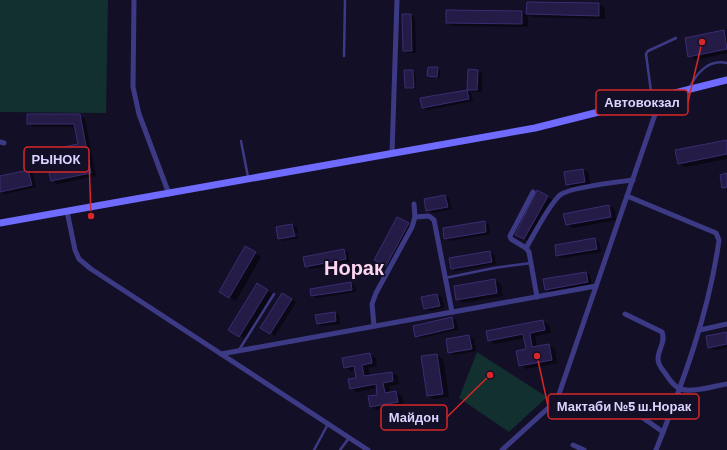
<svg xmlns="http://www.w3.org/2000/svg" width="727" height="450" font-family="Barlow,sans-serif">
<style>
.green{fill:#12302f}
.shadow{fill:#0007}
.building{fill:#241b47;stroke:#3b2d73}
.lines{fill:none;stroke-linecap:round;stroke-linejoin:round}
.service{stroke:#3d3a85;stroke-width:2.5}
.minor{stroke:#3d3a85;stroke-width:5}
.secondary{stroke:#6f6bff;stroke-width:7}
.labels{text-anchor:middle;stroke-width:3.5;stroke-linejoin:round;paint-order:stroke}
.town-label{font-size:20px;font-weight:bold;fill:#ffd6f0;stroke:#130f26}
.leader{fill:none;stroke:#d62828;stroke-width:1.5}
.callout-dot{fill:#d62828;stroke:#130f26;stroke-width:1.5}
.callout{fill:#130f26;stroke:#d62828;stroke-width:1.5}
.callout-label{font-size:13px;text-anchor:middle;font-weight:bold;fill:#d9d4ff}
</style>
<rect width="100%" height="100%" fill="#130f26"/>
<g class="green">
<path d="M 0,0 L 108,0 L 106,113 L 0,112 Z"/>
<path d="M 477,352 L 547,397 L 509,432 L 459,398 Z"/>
</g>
<g class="shadow">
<path d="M 528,3 L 599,4 L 605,8 L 605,19 L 534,17 L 528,14 L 528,27 L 453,26 L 447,23 L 522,12 L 527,15 Z"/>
<path d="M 411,15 L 415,18 L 416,53 L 408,53 L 404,51 Z"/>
<path d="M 724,31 L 727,33 L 727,53 L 696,60 L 689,56 Z"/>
<path d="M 437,68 L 440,70 L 440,78 L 428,76 Z"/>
<path d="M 412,71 L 415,72 L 416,89 L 409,89 L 406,88 Z"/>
<path d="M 477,71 L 482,73 L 482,92 L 473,92 L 468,89 Z"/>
<path d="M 467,91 L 471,93 L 473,101 L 428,110 L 423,107 Z"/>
<path d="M 79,115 L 85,119 L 96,176 L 57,184 L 52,180 L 62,163 L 79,145 L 75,127 L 34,127 L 28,123 Z"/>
<path d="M 727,141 L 727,159 L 685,167 L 679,164 Z"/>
<path d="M 583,170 L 588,172 L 590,184 L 571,187 L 567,184 L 565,173 Z"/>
<path d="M 28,171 L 33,173 L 36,187 L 5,194 L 0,191 L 0,177 Z"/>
<path d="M 537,191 L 553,200 L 530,242 L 517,234 Z"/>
<path d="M 445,196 L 449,198 L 452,209 L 432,213 L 427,210 Z"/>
<path d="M 609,206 L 615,210 L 616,220 L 573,228 L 566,224 Z"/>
<path d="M 397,218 L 414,228 L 392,269 L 375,260 Z"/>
<path d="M 484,222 L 489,225 L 490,234 L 450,241 L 445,238 Z"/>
<path d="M 292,225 L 297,227 L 298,234 L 282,238 L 282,240 L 298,236 L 299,238 L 284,241 L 279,239 L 277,228 Z"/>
<path d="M 595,240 L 599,242 L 601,252 L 562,258 L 557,256 Z"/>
<path d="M 246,248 L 261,257 L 236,301 L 220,291 Z"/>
<path d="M 344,250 L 348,253 L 350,262 L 311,269 L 306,266 Z"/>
<path d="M 490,252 L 494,254 L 496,264 L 456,271 L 452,268 Z"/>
<path d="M 586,273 L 590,275 L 592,285 L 550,292 L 546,289 Z"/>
<path d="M 495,280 L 501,284 L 503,296 L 463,303 L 457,299 Z"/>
<path d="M 350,283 L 355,286 L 356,292 L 317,298 L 312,296 L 311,290 Z"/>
<path d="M 257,284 L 273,294 L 246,339 L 230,330 Z"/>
<path d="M 283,295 L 296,302 L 275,336 L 262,328 Z"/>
<path d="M 437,295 L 442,297 L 444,308 L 429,311 L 425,309 L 422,298 Z"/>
<path d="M 334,313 L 339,315 L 340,324 L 322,326 L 318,324 Z"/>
<path d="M 452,318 L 456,320 L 458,330 L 420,338 L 416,336 Z"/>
<path d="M 543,322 L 549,325 L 551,333 L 535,336 L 537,347 L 548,345 L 555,349 L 557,363 L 526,369 L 520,365 L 527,350 L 524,338 L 495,344 L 489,340 Z"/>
<path d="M 727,333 L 727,348 L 715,350 L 708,347 Z"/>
<path d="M 469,336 L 474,339 L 476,351 L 454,355 L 449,352 Z"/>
<path d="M 370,355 L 376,358 L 377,366 L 368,368 L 370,376 L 392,373 L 398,376 L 399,384 L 389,386 L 390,393 L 396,392 L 402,396 L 404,405 L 377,410 L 371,407 L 379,395 L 377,388 L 357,392 L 350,388 L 357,379 L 356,370 L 351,371 L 345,367 Z"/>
<path d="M 437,355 L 443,359 L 449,397 L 434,399 L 428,395 Z"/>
</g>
<g class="building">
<path d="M 527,2 L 599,3 L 599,16 L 526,14 Z"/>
<path d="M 446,10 L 522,11 L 522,24 L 446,23 Z"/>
<path d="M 402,14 L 411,14 L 412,51 L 403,51 Z"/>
<path d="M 724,30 L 727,49 L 688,57 L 685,38 Z"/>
<path d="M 428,67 L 438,67 L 437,77 L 427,76 Z"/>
<path d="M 468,69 L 478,70 L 477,90 L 467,90 Z"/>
<path d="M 404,70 L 413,70 L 414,88 L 405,88 Z"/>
<path d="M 467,90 L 469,99 L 422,108 L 420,98 Z"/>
<path d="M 27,114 L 80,114 L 91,173 L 51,181 L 47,165 L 61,162 L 58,148 L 78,144 L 74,124 L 27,124 Z"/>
<path d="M 727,140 L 727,154 L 678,164 L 675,150 Z"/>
<path d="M 583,169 L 585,182 L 566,185 L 564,172 Z"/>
<path d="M 28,170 L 32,185 L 0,192 L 0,176 Z"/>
<path d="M 727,173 L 727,187 L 722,188 L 720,175 Z"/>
<path d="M 537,190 L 548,196 L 524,239 L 515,235 Z"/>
<path d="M 445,195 L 448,207 L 426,211 L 424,199 Z"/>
<path d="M 609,205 L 611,217 L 566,225 L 563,214 Z"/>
<path d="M 397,217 L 409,223 L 386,266 L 374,260 Z"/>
<path d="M 485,221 L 486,232 L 444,239 L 443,228 Z"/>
<path d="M 292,224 L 295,236 L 278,239 L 276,227 Z"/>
<path d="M 595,238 L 597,249 L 556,256 L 555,245 Z"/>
<path d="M 245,246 L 256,252 L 229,298 L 219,292 Z"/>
<path d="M 344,249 L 346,259 L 305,267 L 303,257 Z"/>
<path d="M 490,251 L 492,262 L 451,269 L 449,258 Z"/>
<path d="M 586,272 L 588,282 L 545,290 L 543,279 Z"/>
<path d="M 495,279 L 497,293 L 456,300 L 454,286 Z"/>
<path d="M 351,282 L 352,290 L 311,296 L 310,289 Z"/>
<path d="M 257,283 L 268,290 L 239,337 L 228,330 Z"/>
<path d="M 282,293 L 292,299 L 270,334 L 260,328 Z"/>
<path d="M 437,294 L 440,306 L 424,309 L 421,297 Z"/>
<path d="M 335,312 L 336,321 L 317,324 L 315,315 Z"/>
<path d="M 452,317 L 454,328 L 415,337 L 413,326 Z"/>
<path d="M 543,320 L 545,330 L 530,333 L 532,347 L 549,344 L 552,360 L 519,366 L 516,351 L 526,349 L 523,334 L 488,341 L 486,331 Z"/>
<path d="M 727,332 L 727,344 L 708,348 L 706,336 Z"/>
<path d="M 469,335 L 472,349 L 448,353 L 446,339 Z"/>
<path d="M 370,353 L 372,363 L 362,365 L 364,376 L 392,372 L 393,381 L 383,383 L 385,393 L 396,391 L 398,402 L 370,407 L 368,396 L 377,395 L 376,384 L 350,389 L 348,379 L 356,378 L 354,366 L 344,368 L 342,358 Z"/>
<path d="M 437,354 L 443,394 L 427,396 L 421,356 Z"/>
</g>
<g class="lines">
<g class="service">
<path d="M 344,56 L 345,0"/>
<path d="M 689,88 C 697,73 708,59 727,63"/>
<path d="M 652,99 L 646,54 L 648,51 L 676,38"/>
<path d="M 241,141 L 248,177"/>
<path d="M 445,278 L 494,268 L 531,263"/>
<path d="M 239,350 L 274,294"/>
<path d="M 314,450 L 328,424"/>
<path d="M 340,450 L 349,438"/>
</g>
<g class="minor">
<path d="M 134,0 L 133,87 L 139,114 L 169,194"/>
<path d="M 0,142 L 4,143"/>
<path d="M 392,154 L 397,0"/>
<path d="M 533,192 L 510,236 L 511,239 L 526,248 L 529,252 L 537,297"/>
<path d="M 627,196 L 716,233 L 719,240 C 709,313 683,382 656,450"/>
<path d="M 67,211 L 75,250 L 79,259 L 91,269 L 368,450"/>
<path d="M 415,217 L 429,216 L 434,220 L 452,312"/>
<path d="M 526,248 C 535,233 548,206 560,195 C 570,187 618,182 633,180"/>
<path d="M 625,314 L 662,332 C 666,342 658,349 658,359 C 658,365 662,369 665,373 C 669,379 673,386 680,389 C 694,393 713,386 727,384"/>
<path d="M 374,326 L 372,304 L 376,293 L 412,227 L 415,217 L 414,204"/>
<path d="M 700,330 L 727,324"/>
<path d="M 221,354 L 596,286"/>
<path d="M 636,413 L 663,432"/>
<path d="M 573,445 L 584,450"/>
<path d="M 502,450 L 557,400 L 661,97"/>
</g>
<path class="secondary" d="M 0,223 L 535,128 L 727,80"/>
</g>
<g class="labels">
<g class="town-label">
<text x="354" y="275">Норак</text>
</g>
</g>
<path class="leader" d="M702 42L688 102M91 216L89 160M537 356L548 406M490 375L447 417"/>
<g class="callout-dot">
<circle cx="702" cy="42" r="4"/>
<circle cx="91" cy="216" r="4"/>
<circle cx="537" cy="356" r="4"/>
<circle cx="490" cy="375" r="4"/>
</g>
<g class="callout">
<rect x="596" y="90" width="92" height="25" rx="4"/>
<rect x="24" y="147" width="65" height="25" rx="4"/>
<rect x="548" y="394" width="151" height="25" rx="4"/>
<rect x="381" y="405" width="66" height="25" rx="4"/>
</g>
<g class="callout-label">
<text x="642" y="107">Автовокзал</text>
<text x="56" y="164">РЫНОК</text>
<text x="624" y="411">Мактаби №5 ш.Норак</text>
<text x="414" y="422">Майдон</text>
</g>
</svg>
